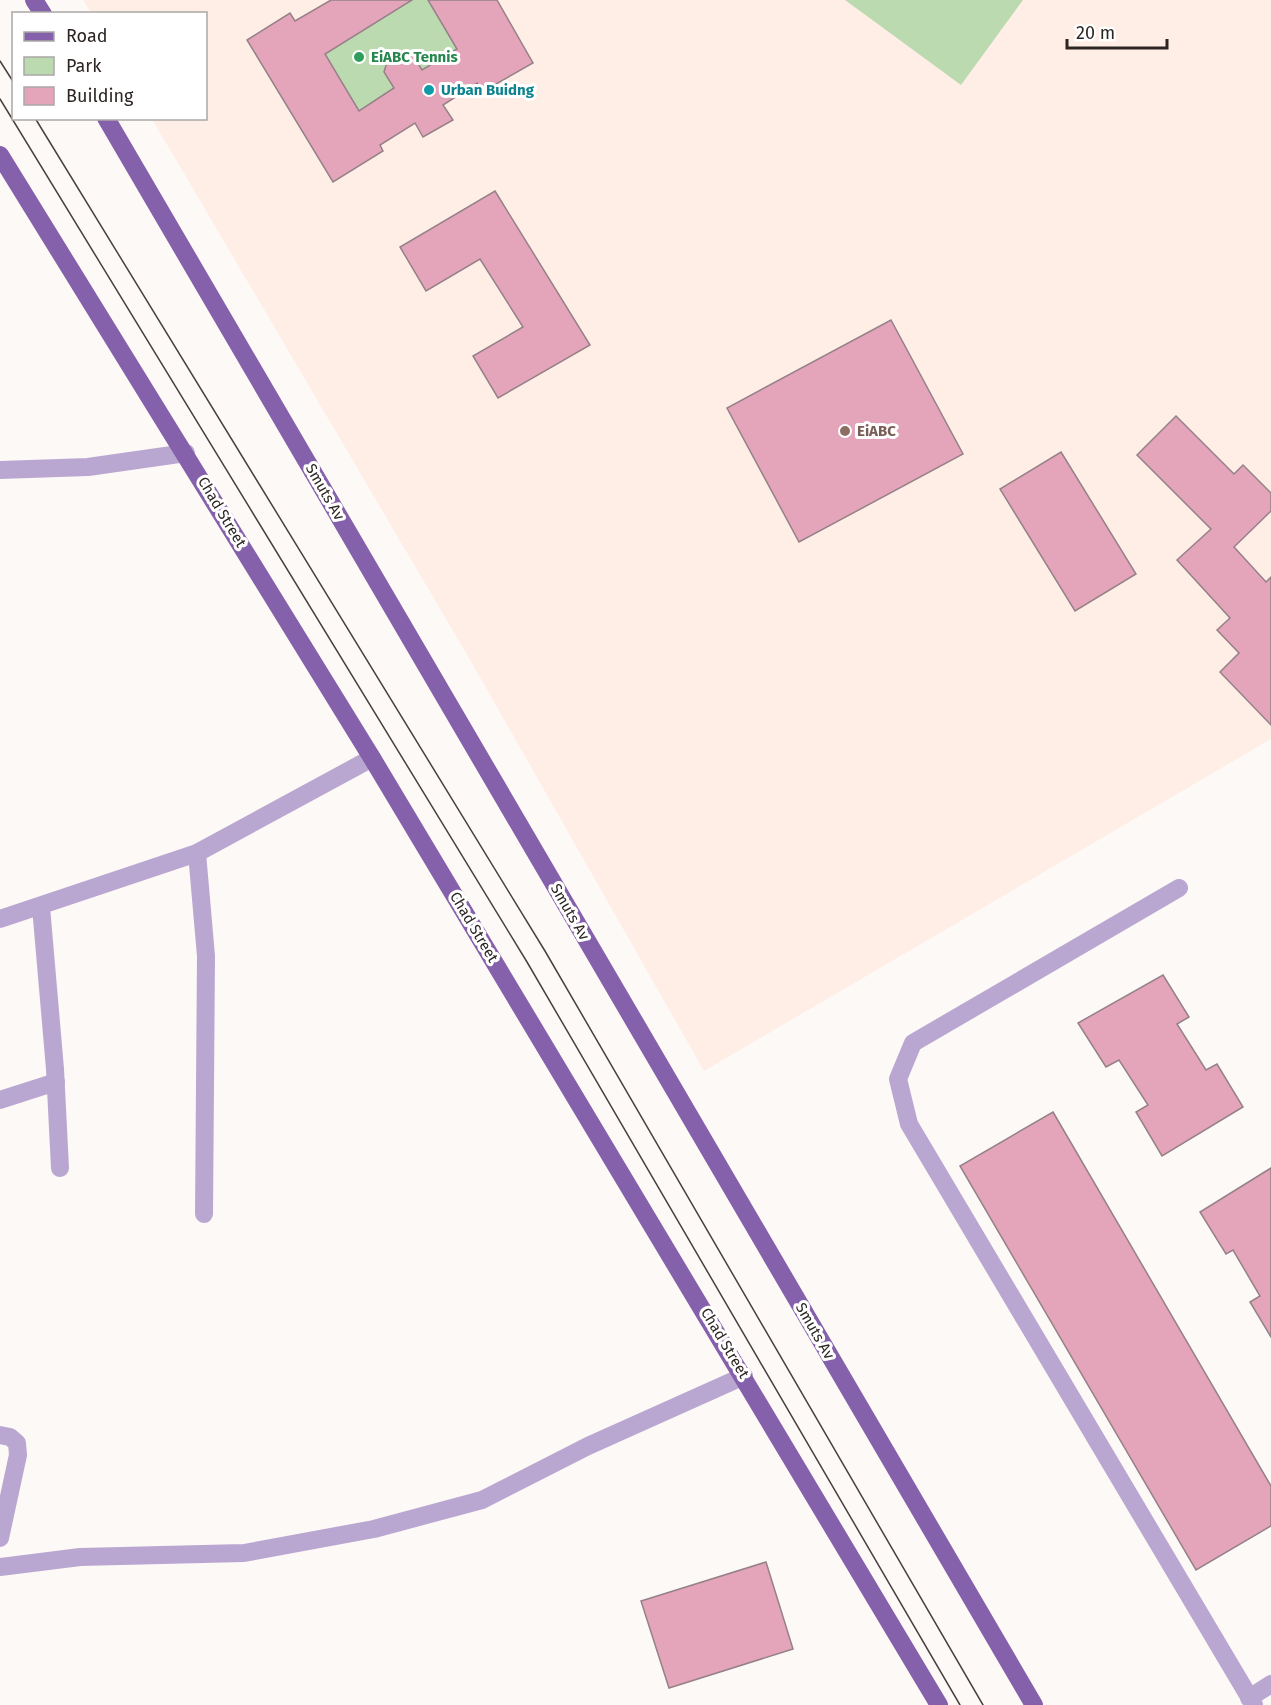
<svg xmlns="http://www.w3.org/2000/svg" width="1271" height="1705" font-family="'Fira Sans',sans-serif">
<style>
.built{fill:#ffeee6}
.green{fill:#bcdab0}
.building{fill:#e4a4ba;stroke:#958188;stroke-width:1.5}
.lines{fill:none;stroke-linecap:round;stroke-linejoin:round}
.minor{stroke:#baa7d1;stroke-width:18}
.major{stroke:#8560ab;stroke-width:18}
.tram{stroke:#47403e;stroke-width:1.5}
.leisure-dot{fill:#2e9e5b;stroke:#fff;stroke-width:2}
.culture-dot{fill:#0f9aa8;stroke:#fff;stroke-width:2}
.education-dot{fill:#8d6e63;stroke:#fff;stroke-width:2}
.labels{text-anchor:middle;stroke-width:6;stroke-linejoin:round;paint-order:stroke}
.leisure-label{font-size:15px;font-weight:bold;fill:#27864d;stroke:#fff;text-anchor:start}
.culture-label{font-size:15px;font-weight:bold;fill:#0d838f;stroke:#fff;text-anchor:start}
.education-label{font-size:15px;font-weight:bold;fill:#785e54;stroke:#fff;text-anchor:start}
.street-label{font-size:15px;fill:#2c2522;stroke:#fff}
</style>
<rect width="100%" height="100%" fill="#fdf9f7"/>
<path class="built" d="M 83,0 L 1271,0 L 1271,739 L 704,1071 L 473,665 L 152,119 L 206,118 L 206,14 L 91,13 Z"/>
<g class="green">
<path d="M 412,0 L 428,0 L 457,49 L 422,70 L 413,55 L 398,53 L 388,59 L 384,72 L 394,88 L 359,111 L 325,54 Z"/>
<path d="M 845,0 L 1023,0 L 961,85 Z"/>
</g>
<g class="building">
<path d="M 331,0 L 412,0 L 325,54 L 359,111 L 394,88 L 384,72 L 388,59 L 398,53 L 413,55 L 422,70 L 457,49 L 428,0 L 497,0 L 533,63 L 482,92 L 477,83 L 443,105 L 453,120 L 423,137 L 415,123 L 380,145 L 383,151 L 333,182 L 247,40 L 290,13 L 295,21 Z"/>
<path d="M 495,191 L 590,345 L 498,398 L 473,356 L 523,327 L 480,259 L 426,291 L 400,247 Z"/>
<path d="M 891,320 L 963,454 L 799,542 L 727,408 Z"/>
<path d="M 1176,416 L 1234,474 L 1243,465 L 1271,493 L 1271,511 L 1234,547 L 1266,582 L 1271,577 L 1271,725 L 1220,672 L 1239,653 L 1217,630 L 1230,618 L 1177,560 L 1211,529 L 1137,455 Z"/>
<path d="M 1061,452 L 1136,574 L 1075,611 L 1000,489 Z"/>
<path d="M 1163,975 L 1189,1017 L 1177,1024 L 1206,1070 L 1217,1064 L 1243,1107 L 1162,1156 L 1136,1112 L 1148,1105 L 1119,1060 L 1106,1067 L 1078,1023 Z"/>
<path d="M 1053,1112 L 1271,1486 L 1271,1526 L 1196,1570 L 960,1166 Z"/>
<path d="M 1271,1168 L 1271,1337 L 1250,1302 L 1260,1296 L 1233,1250 L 1226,1254 L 1200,1212 Z"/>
<path d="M 766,1562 L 793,1649 L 669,1688 L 641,1601 Z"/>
</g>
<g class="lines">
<g class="minor">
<path d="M 0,470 L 88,467 L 186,453"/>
<path d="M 197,853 L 206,956 L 204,1214"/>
<path d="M 1179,888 L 913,1043 L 898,1079 L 909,1124 L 1254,1705"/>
<path d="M 41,907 L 55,1069 L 60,1168"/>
<path d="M 0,919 L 197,853 L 372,758"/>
<path d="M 0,1100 L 56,1082"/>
<path d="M 0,1435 L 10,1437 L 17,1443 L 18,1455 L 0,1538"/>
<path d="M 0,1567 L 80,1557 L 244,1553 L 374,1529 L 482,1500 L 588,1446 L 744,1376"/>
<path d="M 1249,1698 L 1271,1684"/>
</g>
<g class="major">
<path d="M 34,0 L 43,14"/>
<path d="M 106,118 L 1034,1705"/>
<path d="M 0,155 L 372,758 L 939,1705"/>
</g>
<g class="tram">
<path d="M 0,61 L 14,83"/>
<path d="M 0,99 L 527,962 L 960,1705"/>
<path d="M 35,118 L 545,951 L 983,1705"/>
</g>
</g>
<circle class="leisure-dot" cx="359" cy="57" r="6"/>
<circle class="culture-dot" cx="429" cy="90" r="6"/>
<circle class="education-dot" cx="845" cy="431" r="6"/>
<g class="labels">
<g class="leisure-label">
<text x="371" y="62">EiABC Tennis</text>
</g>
<g class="culture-label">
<text x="441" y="95">Urban Buidng</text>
</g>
<g class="education-label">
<text x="857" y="436">EiABC</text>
</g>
<g class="street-label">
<text transform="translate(325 492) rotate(60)" y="5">Smuts Av</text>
<text transform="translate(222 512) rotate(59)" y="5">Chad Street</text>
<text transform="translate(570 912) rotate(60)" y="5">Smuts Av</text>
<text transform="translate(474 927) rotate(59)" y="5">Chad Street</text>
<text transform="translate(815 1331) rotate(60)" y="5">Smuts Av</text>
<text transform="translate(725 1343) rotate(59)" y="5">Chad Street</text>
</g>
</g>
<rect x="12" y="12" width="195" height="108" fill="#ffffff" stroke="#aba8a7" stroke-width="1.5"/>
<rect x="24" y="32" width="30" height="9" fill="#8560ab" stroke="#aba8a7" stroke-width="1.5"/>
<text x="66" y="42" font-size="18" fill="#2c2522">Road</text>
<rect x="24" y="57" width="30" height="18" fill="#bcdab0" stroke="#aba8a7" stroke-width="1.5"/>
<text x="66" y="72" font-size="18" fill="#2c2522">Park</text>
<rect x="24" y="87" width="30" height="18" fill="#e4a4ba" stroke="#aba8a7" stroke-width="1.5"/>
<text x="66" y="102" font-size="18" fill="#2c2522">Building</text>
<path d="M1067 39v9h100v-9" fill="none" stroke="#2c2522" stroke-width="3"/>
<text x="1076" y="39" font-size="18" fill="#2c2522" stroke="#ffffff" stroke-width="4.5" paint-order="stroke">20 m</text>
</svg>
